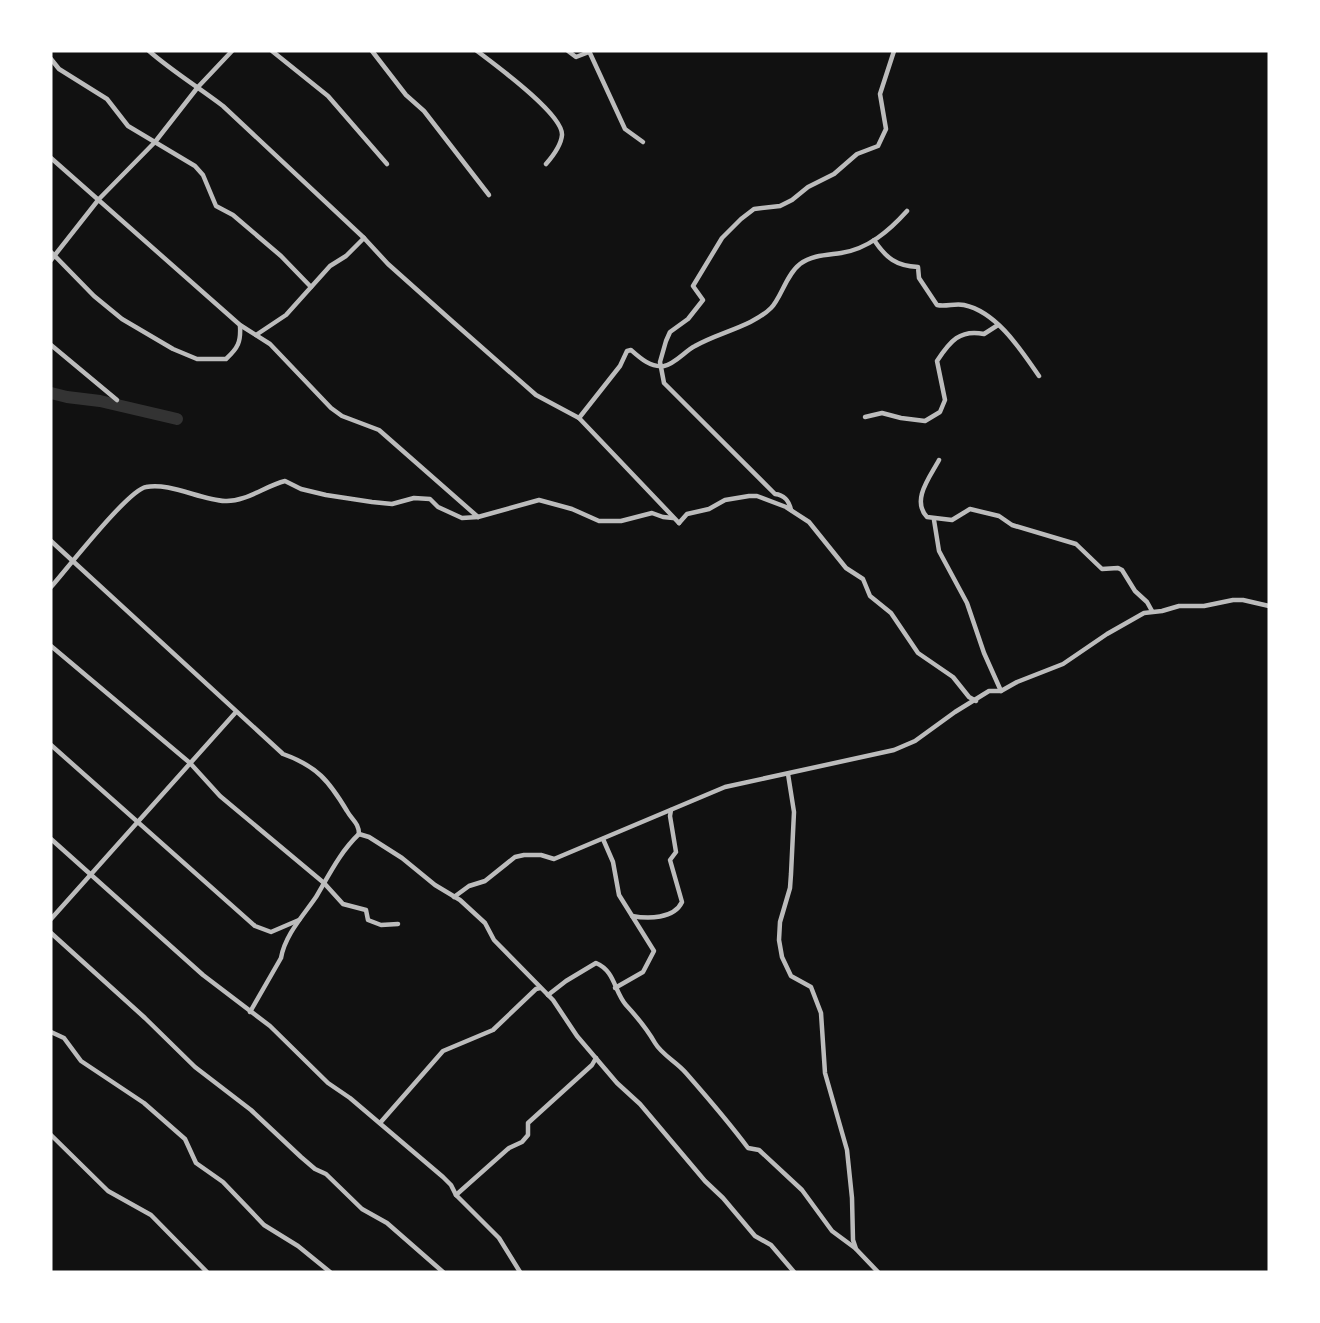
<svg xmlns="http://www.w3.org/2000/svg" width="1320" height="1323" font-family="Ubuntu,sans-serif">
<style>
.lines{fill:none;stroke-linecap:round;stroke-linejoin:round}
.river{stroke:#333;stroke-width:12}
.minor{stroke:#bcbcbc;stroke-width:4.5}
</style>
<rect width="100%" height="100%" fill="#111"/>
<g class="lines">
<path class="river" d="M 51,393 L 67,397 L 100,401 L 177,419"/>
<g class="minor">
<path d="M 149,51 C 172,71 198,87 223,106 L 364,238 L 388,264 L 453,322 L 536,395 L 579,418 L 679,523"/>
<path d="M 272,51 L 328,96 L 387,164"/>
<path d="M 372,51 L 406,95 L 424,111 L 489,195"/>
<path d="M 477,51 C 494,64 563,114 562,135 C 561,146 553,156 546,164"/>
<path d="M 568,51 L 576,57 L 589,52"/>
<path d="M 589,51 L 625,129 L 643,142"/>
<path d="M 51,59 L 59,69 L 107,99 L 128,126 L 195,166 L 203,175 L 216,206 L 233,215 L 281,256 L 311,287"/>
<path d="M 51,158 L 240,325 L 270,344 L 331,408 L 342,416 L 379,430 L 478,517"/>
<path d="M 874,240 C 886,258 896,266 918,267 L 919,278 L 937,305 C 946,307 955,303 964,305 C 997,312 1021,350 1039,376"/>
<path d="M 51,252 L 94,296 L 122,319 L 173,349 L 197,359 L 226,359 C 238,348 241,342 240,326"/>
<path d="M 51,260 L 99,199 L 155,142 L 198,87 L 232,51"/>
<path d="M 256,335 L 286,315 L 330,266 L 346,256 L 364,238"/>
<path d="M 51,345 L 117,400"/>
<path d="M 865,417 L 882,413 L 901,418 L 925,421 L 940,412 L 945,400 L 937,361 C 950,341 960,329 984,334 L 998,325"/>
<path d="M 579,418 L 620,366 L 627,351 L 631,350 C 640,358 651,368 664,366 C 675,364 685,351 695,346 C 717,333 753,326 771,308 C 781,298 786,275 800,264 C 812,255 827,255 841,253 C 868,249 889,231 907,211"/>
<path d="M 939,460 C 930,477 911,500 927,517 L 952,520 L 970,509 L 999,516 L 1012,525 L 1076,544 L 1102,569 L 1118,568 L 1122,570 L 1135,591 L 1147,602 L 1152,611"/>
<path d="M 791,510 C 789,501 785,495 775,494 L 664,383 L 660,362 L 666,341 L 670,332 L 688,319 L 703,300 L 693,286 L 722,238 L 741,219 L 754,209 L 780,206 L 792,200 L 808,187 L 834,174 L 857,154 L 878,146 L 886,129 L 880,94 L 894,51"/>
<path d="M 934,520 L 939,551 L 967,603 L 984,653 L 1001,691"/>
<path d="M 679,523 L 687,514 L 709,509 L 725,500 L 749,496 L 757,496 L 786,507 L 809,522 L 846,568 L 863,579 L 870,596 L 891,613 L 918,653 L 953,677 L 969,697 L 976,701"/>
<path d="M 51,541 L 283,754 C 317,766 329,781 347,811 C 352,820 359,823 359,834"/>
<path d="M 51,587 C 67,569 128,490 146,487 C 169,482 201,500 225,501 C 246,502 265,486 285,481 L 301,489 L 326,495 L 372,502 L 392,504 L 414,498 L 430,499 L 438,507 L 462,518 L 478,517 L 539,500 L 572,509 L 599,521 L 621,521 L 652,513 L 663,517 L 673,518"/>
<path d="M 51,646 L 190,763 L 220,796 L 324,883 L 343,904 L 366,910 L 368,920 L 381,925 L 398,924"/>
<path d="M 51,745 L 255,926 L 271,932 L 299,920"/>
<path d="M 788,774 L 794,812 L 791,874 L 790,888 L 780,922 L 779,940 L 782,957 L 791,976 L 811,987 L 821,1013 L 825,1073 L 847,1150 L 852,1198 L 853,1240 L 856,1249 L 878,1272"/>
<path d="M 359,834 L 369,837 L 402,858 L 435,885 L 460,900 L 485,923 L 494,940 L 553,1000 L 577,1036 L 617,1083 L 640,1104 L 705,1181 L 723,1198 L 755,1236 L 771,1245 L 794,1272"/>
<path d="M 51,839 L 203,975 L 270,1026 L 328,1083 L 350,1098 L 443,1177 L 451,1185 L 456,1195 L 499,1238 L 520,1272"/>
<path d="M 603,839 L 613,862 L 619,895 L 654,951 L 643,972 L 615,988"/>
<path d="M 454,897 L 469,886 L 485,881 L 515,857 L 524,855 L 541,855 L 554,859 L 725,787 L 894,750 L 915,741 L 955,712 L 989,691 L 1001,691 L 1017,682 L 1063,664 L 1107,634 L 1144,613 L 1162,611 L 1179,606 L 1204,606 L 1233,600 L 1243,600 L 1269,606"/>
<path d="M 632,916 C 648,919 674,919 682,902 L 670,860 L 676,852 L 670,816 L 671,810"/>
<path d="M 51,919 L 236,712"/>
<path d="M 51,933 L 145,1018 L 195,1067 L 251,1110 L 301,1157 L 315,1169 L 326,1174 L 362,1209 L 387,1223 L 443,1272"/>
<path d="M 548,995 L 566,981 L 596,963 C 615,971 614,991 626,1005 C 638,1018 647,1029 655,1043 C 662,1055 677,1062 686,1073 C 707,1097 728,1121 748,1148 L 759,1150 L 802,1190 L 832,1231 L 855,1248"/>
<path d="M 250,1012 L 281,958 C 285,935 303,916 316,897 C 329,875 340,852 359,834"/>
<path d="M 51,1032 L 64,1038 L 81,1061 L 144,1103 L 185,1139 L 196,1163 L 223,1182 L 264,1225 L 298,1246 L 330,1272"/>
<path d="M 380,1123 L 443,1051 L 493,1030 L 536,989 L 540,988"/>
<path d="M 51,1135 L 108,1191 L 151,1215 L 207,1272"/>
<path d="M 456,1195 L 509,1148 L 522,1142 L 528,1135 L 528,1123 L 592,1065 L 596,1058"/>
</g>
</g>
<rect width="1320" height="1323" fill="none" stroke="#ffffff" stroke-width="105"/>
</svg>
